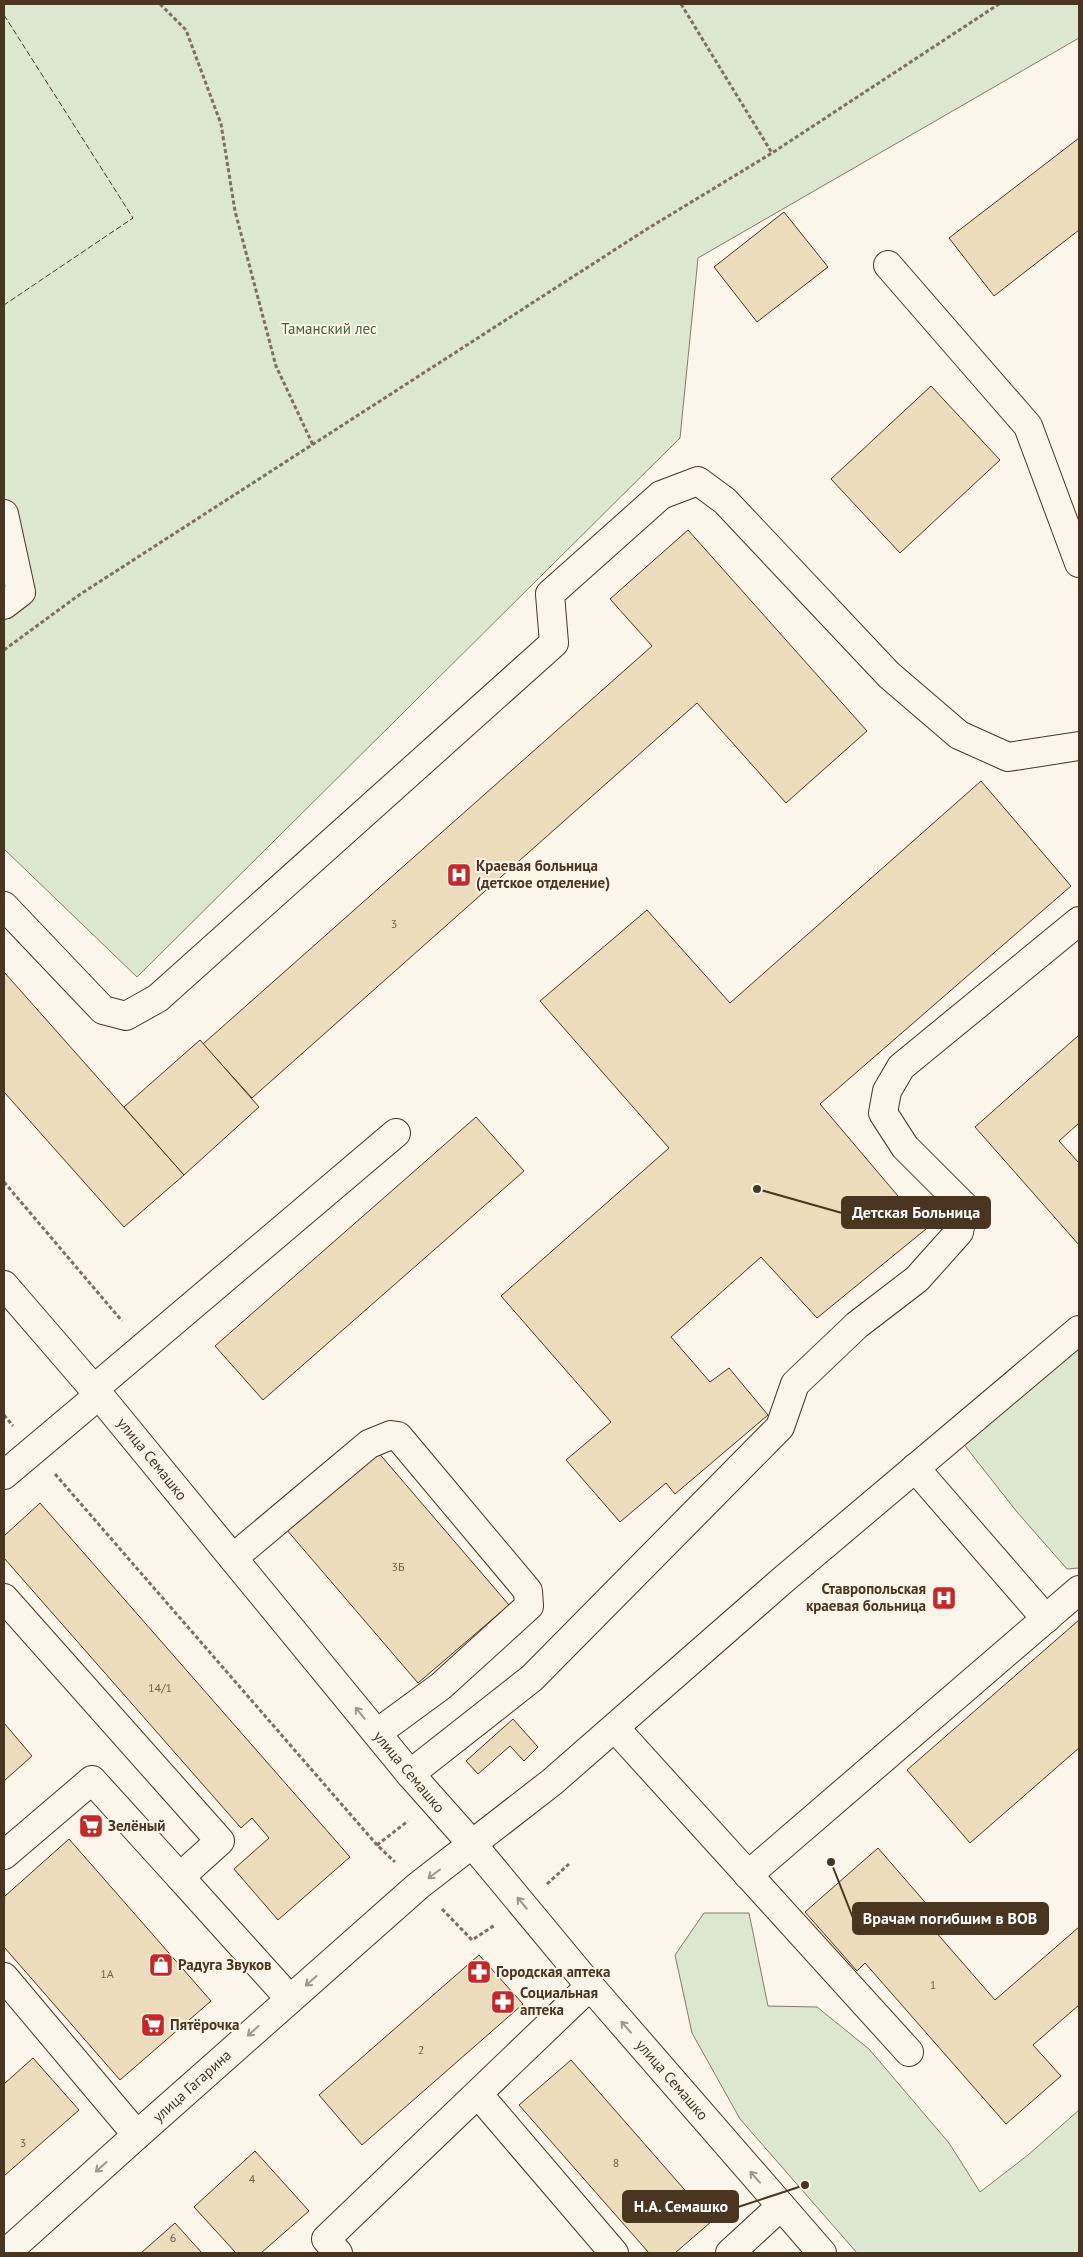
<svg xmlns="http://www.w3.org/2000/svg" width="1083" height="2257" font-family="'PT Sans',sans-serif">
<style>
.green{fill:#dce7d0;stroke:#887966}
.building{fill:#ecdcbc;stroke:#4a3520}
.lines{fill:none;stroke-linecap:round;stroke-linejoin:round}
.minor-casing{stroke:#4a3520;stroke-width:30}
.path{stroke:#7f6f5c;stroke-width:3;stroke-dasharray:4 2.5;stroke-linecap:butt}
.minor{stroke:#fbf6e9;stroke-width:28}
.fence{stroke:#4a3520;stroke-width:1;stroke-dasharray:6 2.5;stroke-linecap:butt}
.oneway{stroke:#a29684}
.labels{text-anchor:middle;stroke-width:4;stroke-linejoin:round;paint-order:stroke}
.number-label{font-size:12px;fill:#725f47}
.park-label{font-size:15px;fill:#436837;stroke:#fbf6e9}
.poi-label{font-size:15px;font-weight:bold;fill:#4a3520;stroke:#fbf6e9;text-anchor:start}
.street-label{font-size:15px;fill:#4a3520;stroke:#fbf6e9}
.leader{fill:none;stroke:#4a3520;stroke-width:2}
.callout-dot{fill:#4a3520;stroke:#fbf6e9;stroke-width:2}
.callout{fill:#4a3520;stroke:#4a3520;stroke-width:2}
.callout-label{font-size:16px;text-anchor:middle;font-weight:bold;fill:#fff}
</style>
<rect width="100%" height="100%" fill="#fbf6e9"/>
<g class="green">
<path d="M 4,4 L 1079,4 L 1079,38 L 698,258 L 680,438 L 137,977 L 4,849 Z"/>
<path d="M 1079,1343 L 1079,1568 L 1067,1569 L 1017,1512 L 962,1442 Z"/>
<path d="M 704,1913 L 749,1913 L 768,2006 L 817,2007 L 869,2049 L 949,2143 L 980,2192 L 1028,2155 L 1079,2110 L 1079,2253 L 857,2253 L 740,2119 L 692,2033 L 675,1955 Z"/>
</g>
<g class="building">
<path d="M 1079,138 L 1079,230 L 994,296 L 949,238 Z"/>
<path d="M 784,212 L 828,267 L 757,322 L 714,267 Z"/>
<path d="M 931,386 L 1000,460 L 900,553 L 831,479 Z"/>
<path d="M 688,530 L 867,731 L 786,803 L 697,703 L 252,1098 L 203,1044 L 652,646 L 610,599 Z"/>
<path d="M 981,781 L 1071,886 L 820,1104 L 926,1229 L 817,1318 L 761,1257 L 671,1337 L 710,1382 L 729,1368 L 768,1415 L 675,1494 L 666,1483 L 620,1522 L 566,1460 L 611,1422 L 501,1296 L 669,1148 L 540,1001 L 647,910 L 730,1003 Z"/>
<path d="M 4,972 L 184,1175 L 124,1227 L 4,1092 Z"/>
<path d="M 1079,1035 L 1079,1123 L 1059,1141 L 1079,1163 L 1079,1245 L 975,1127 Z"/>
<path d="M 200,1040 L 259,1107 L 184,1175 L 124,1107 Z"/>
<path d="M 476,1117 L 524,1171 L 263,1400 L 215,1346 Z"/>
<path d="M 377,1451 L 509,1605 L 418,1683 L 286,1529 Z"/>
<path d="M 40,1503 L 350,1857 L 278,1920 L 234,1869 L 269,1838 L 252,1818 L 241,1828 L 4,1558 L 4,1536 Z"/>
<path d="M 1079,1620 L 1079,1748 L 970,1843 L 907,1770 Z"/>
<path d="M 513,1719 L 538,1747 L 524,1761 L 510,1746 L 478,1774 L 466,1761 Z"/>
<path d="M 4,1723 L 32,1756 L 4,1781 Z"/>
<path d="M 69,1839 L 211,2001 L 120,2080 L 4,1947 L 4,1897 Z"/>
<path d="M 878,1848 L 930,1908 L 921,1915 L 995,2000 L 1079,1927 L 1079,2005 L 1033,2045 L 1061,2076 L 1006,2124 L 865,1963 L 857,1971 L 805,1912 Z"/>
<path d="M 479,1955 L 523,2004 L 362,2145 L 319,2095 Z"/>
<path d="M 33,2058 L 79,2110 L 4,2176 L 4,2084 Z"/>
<path d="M 571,2060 L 712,2221 L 675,2253 L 649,2253 L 519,2105 Z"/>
<path d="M 255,2151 L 309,2211 L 261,2253 L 236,2253 L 194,2207 Z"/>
<path d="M 175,2223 L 202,2253 L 141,2253 Z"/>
</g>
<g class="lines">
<defs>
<g id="minor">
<path d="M 888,265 L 1028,426 L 1079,563"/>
<path d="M 4,514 L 21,592 L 4,605"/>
<path d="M 4,906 L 103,1010 L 126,1016 L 158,998 L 554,643 L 550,594 L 661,495 L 698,481 L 725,501 L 889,675 L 959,735 L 1008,757 L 1079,746"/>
<path d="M 4,1285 L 99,1395 L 410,1774 L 473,1845 L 590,1986 L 822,2253"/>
<path d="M 94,1389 L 396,1133"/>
<path d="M 915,1468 L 1046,1619"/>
<path d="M 4,1475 L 99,1395"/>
<path d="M 233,1558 L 369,1444 L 391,1435 L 398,1436 L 528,1591 L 529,1606 L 441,1686 L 377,1733"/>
<path d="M 4,1598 L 220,1841 L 180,1877 L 290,1999"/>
<path d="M 615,1728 L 909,2052"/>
<path d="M 410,1774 L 532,1678 L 780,1427 L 795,1384 L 857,1325 L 917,1279 L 959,1232 L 964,1206 L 905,1147 L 883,1113 L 887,1091 L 901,1067 L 1079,921"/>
<path d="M 4,1855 L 92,1780 L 180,1877"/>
<path d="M 748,1875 L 1079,1590"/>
<path d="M 4,1977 L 137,2135"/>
<path d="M 478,2094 L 614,2253"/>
<path d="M 6,2253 L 137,2135 L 418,1886 L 552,1782 L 784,1579 L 1079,1330"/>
<path d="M 338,2253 L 326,2239 L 590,1986"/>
<path d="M 730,2253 L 781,2206"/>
</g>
</defs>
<use href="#minor" class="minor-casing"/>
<g class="path">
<path d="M 160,4 L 186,30 L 221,124 L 235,211 L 276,366 L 313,445"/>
<path d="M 681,4 L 772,153"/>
<path d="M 4,650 L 79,595 L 647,229 L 772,153 L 999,4"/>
<path d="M 4,1182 L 122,1321"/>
<path d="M 4,1415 L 13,1426"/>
<path d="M 55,1474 L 377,1845 L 395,1862"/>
<path d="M 377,1845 L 408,1821"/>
<path d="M 547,1884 L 569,1864"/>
<path d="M 442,1909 L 472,1940 L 495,1925"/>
</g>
<use href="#minor" class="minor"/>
<path class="fence" d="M 4,15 L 133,218 L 4,305"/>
</g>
<defs><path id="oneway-shaft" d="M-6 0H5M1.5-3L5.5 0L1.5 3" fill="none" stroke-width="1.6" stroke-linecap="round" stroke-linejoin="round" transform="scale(1.25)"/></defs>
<g class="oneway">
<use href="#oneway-shaft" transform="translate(360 1713) rotate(-129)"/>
<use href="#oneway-shaft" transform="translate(434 1874) rotate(143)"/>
<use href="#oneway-shaft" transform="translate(522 1903) rotate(-130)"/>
<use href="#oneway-shaft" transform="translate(311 1981) rotate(139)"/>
<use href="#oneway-shaft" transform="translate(626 2027) rotate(-131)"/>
<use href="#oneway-shaft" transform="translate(253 2031) rotate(138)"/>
<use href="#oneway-shaft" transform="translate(101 2167) rotate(138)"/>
<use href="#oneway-shaft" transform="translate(755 2177) rotate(-131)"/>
</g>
<defs>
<symbol id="hospital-square" viewBox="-11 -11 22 22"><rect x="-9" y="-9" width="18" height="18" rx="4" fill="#c62828" stroke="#fbf6e9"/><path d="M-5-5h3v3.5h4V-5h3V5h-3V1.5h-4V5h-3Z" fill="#fff"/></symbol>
<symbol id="supermarket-square" viewBox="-11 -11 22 22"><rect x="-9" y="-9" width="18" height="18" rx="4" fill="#c62828" stroke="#fbf6e9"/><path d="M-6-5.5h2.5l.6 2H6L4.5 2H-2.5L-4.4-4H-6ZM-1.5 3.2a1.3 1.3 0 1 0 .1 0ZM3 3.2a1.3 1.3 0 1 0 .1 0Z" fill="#fff"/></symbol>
<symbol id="shop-square" viewBox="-11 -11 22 22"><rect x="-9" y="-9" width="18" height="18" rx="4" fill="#c62828" stroke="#fbf6e9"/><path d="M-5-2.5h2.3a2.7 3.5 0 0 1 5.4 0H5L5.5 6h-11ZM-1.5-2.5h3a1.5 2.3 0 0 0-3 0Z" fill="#fff"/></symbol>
<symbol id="pharmacy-square" viewBox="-11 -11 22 22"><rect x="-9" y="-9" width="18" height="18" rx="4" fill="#c62828" stroke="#fbf6e9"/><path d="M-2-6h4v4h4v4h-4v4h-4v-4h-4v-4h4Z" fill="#fff"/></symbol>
</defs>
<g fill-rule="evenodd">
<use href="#hospital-square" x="445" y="861" width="28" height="28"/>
<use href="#hospital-square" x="930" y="1584" width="28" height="28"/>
<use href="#supermarket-square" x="77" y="1812" width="28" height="28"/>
<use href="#shop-square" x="147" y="1951" width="28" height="28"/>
<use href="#pharmacy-square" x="465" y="1958" width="28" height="28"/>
<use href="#pharmacy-square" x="489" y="1988" width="28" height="28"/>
<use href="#supermarket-square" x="139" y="2011" width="28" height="28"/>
</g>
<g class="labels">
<g class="number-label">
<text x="394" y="928">3</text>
<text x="398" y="1571">3Б</text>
<text x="160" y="1692">14/1</text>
<text x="107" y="1978">1А</text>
<text x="933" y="1989">1</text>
<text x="421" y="2054">2</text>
<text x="23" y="2147">3</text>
<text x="616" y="2167">8</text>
<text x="252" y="2183">4</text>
<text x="173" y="2242">6</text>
</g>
<g class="park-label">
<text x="329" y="334">Таманский лес</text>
</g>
<g class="poi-label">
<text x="476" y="871">Краевая больница<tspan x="476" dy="17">(детское отделение)</tspan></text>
<text x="926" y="1594" text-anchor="end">Ставропольская<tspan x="926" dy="17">краевая больница</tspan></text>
<text x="108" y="1831">Зелёный</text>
<text x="178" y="1970">Радуга Звуков</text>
<text x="496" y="1977">Городская аптека</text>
<text x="520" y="1998">Социальная<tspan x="520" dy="17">аптека</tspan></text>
<text x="170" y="2030">Пятёрочка</text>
</g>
<g class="street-label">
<text transform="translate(152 1459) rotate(51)" y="5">улица Семашко</text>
<text transform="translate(409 1772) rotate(50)" y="5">улица Семашко</text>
<text transform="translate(672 2080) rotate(49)" y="5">улица Семашко</text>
<text transform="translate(192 2086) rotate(-42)" y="5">улица Гагарина</text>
</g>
</g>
<path class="leader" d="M757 1189L842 1213M831 1862L853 1918M805 2185L738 2207"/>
<g class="callout-dot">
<circle cx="757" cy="1189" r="5"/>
<circle cx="831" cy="1862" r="5"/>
<circle cx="805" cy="2185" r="5"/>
</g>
<g class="callout">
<rect x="842" y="1197" width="148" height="31" rx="5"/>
<rect x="853" y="1903" width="195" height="31" rx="5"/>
<rect x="623" y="2191" width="115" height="31" rx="5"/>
</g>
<g class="callout-label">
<text x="916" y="1218">Детская Больница</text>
<text x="950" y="1924">Врачам погибшим в ВОВ</text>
<text x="681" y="2212">Н.А. Семашко</text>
</g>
<rect width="1083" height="2257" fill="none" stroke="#4a3520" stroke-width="10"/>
</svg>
